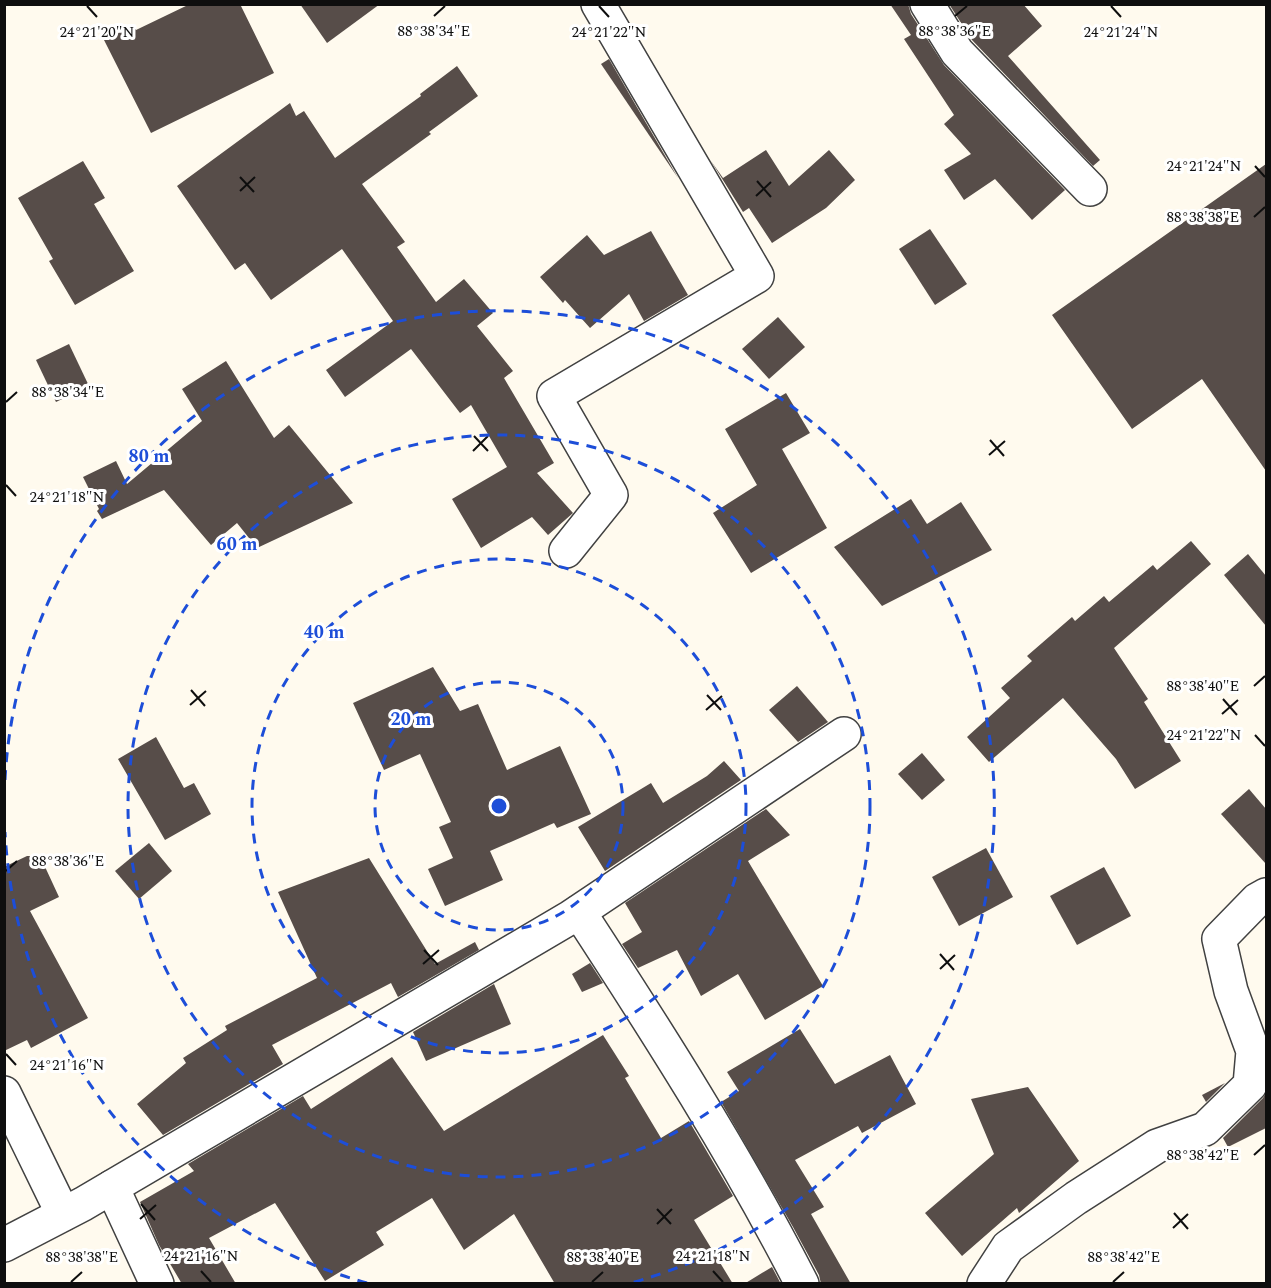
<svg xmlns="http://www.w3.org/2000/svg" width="1271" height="1288" font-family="Spectral,serif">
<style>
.building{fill:#574d49}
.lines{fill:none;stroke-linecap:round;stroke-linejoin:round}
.minor-casing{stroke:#414141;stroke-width:36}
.minor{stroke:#fff;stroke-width:33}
.ticks{fill:none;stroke:#0e0e0e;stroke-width:2}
.ring{fill:none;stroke:#1d4ed8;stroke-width:3;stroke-dasharray:10 8}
.ticks-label{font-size:15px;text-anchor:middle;fill:#0e0e0e;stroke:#fff;stroke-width:6;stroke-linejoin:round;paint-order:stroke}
.centre{fill:#1d4ed8;stroke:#fff;stroke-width:3}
.ring-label{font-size:18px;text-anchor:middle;font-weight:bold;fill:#1d4ed8;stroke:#fff;stroke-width:6;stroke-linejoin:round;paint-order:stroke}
</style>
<rect width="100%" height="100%" fill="#fffaee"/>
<g class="building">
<path d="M 190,4 L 240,4 L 274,73 L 151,133 L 104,40 L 133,25 L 136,30 Z"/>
<path d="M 300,4 L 380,4 L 327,43 Z"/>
<path d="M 890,4 L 908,4 L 911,14 L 944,65 L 1065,190 L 1032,220 L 995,179 L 964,200 L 944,170 L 971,154 L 944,124 L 954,115 L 904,39 L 911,35 Z"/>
<path d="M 949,4 L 1023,4 L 1042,26 L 1008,56 L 1100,160 L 1093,166 L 972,40 Z"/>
<path d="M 609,59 L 678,178 L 601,64 Z"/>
<path d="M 457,66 L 478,96 L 429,132 L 431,134 L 362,184 L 405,242 L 397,247 L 436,302 L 464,279 L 493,313 L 477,326 L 513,371 L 504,378 L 554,463 L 537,473 L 573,513 L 548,535 L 532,517 L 481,548 L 452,499 L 507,467 L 471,405 L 460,413 L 411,349 L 345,397 L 326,370 L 393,321 L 342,249 L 271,300 L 245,263 L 235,270 L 177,186 L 290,103 L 296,116 L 304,111 L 335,158 L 421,96 L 420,94 Z"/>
<path d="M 766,150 L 789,186 L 829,150 L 855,180 L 826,208 L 772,243 L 749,208 L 743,212 L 711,161 L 723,178 Z"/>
<path d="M 83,161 L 105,198 L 94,204 L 134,271 L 75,305 L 49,261 L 53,259 L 18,198 Z"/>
<path d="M 1266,164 L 1266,471 L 1202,379 L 1132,429 L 1052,315 Z"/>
<path d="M 930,229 L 967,284 L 935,305 L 899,249 Z"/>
<path d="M 651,231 L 688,295 L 644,321 L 629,294 L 590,328 L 565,300 L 563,303 L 540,277 L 587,235 L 604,255 Z"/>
<path d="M 778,317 L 805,347 L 769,379 L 742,349 Z"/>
<path d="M 69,344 L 89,386 L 56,402 L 36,360 Z"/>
<path d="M 226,361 L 274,438 L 289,425 L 353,503 L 257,548 L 237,523 L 211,545 L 164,490 L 102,519 L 97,511 L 99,509 L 83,477 L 116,461 L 127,484 L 202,421 L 182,389 Z"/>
<path d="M 786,393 L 810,433 L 782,449 L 827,528 L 751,573 L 713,513 L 757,485 L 725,429 Z"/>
<path d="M 911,499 L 927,524 L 961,502 L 992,550 L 882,606 L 834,547 Z"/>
<path d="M 1191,541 L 1211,564 L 1114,648 L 1148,699 L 1144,702 L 1181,761 L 1135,789 L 1116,759 L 1063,698 L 989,762 L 967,737 L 1010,698 L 1001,688 L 1032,661 L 1027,656 L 1072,617 L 1075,621 L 1104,596 L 1109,602 L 1153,565 L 1157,570 Z"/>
<path d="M 1248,554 L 1266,576 L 1266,626 L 1224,575 Z"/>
<path d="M 433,667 L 460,711 L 478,704 L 507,770 L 560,746 L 591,814 L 557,828 L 554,823 L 490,851 L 503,880 L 445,906 L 428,869 L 453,858 L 439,827 L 451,822 L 420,754 L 384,770 L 353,703 Z"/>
<path d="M 797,686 L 828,722 L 798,742 L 769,710 Z"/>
<path d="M 156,737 L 184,788 L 194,783 L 211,814 L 165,840 L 118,759 Z"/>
<path d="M 922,753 L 945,780 L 922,800 L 898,774 Z"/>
<path d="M 724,761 L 741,780 L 605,871 L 578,827 L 651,783 L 663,803 L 707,776 Z"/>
<path d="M 1249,789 L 1266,809 L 1266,864 L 1221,814 Z"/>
<path d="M 766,809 L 790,835 L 748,861 L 823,986 L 765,1020 L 738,974 L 701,996 L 677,950 L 638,968 L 622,944 L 642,932 L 625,903 Z"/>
<path d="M 149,843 L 172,871 L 139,899 L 115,871 Z"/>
<path d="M 986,848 L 1013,897 L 959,926 L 932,877 Z"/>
<path d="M 27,856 L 40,856 L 59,897 L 30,911 L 88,1018 L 31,1048 L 27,1040 L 4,1051 L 4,862 L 6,866 Z"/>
<path d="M 369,858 L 435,964 L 475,942 L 479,950 L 398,997 L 391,983 L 272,1045 L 283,1064 L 163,1135 L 137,1104 L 186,1063 L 183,1058 L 227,1030 L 225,1026 L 317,978 L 278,892 Z"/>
<path d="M 1104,867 L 1131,916 L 1077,945 L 1050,896 Z"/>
<path d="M 590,963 L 603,983 L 582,992 L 572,974 Z"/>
<path d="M 494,984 L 511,1024 L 426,1061 L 413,1032 Z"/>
<path d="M 800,1029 L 835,1084 L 890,1055 L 916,1104 L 862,1133 L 858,1126 L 795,1160 L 824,1207 L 811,1214 L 851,1284 L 821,1284 L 819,1275 L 793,1227 L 721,1102 L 739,1091 L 727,1072 Z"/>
<path d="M 603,1035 L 629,1076 L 625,1078 L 661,1138 L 689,1121 L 733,1196 L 694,1220 L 733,1284 L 555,1284 L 514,1214 L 464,1250 L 432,1198 L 376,1232 L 384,1245 L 325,1281 L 275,1203 L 209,1238 L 236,1284 L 182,1284 L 159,1245 L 140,1202 L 194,1171 L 188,1164 L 303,1096 L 311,1109 L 392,1057 L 444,1131 Z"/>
<path d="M 1225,1083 L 1206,1102 L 1202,1095 Z"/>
<path d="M 1028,1087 L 1079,1161 L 1019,1213 L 1017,1208 L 962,1256 L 925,1213 L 994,1154 L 971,1099 Z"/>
<path d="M 1266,1092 L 1266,1128 L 1228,1147 L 1223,1138 L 1263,1098 Z"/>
<path d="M 772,1267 L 781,1284 L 744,1284 Z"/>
</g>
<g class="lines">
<defs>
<g id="minor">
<path d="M 927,4 L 957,52 L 1090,189"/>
<path d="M 566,551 L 611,495 L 554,396 L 757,276 L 598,4"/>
<path d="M 579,912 C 658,1033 736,1155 802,1284"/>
<path d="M 4,1093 L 63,1214"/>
<path d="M 112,1187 L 157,1284"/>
<path d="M 4,1245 L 83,1204 L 571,917 L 844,734"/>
<path d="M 984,1284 L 1008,1247 L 1076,1198 L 1157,1146 L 1205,1129 L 1250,1085 L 1253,1051 L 1231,991 L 1219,939 L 1257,900 L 1266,895"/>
</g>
</defs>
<use href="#minor" class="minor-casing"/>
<use href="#minor" class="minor"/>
</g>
<path class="ticks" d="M 87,6 L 97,17M 599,6 L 609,17M 1111,6 L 1121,17M 434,16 L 445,6M 955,16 L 967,6M 1255,166 L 1265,177M 240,177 L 254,192M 757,181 L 771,197M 240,191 L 255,177M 756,196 L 771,182M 1254,217 L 1265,207M 6,402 L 17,392M 474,436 L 488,451M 990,440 L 1004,456M 473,451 L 488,436M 989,455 L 1005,441M 6,485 L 16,496M 1254,686 L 1265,676M 191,690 L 205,706M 707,695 L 721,710M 1223,699 L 1237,715M 190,705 L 206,691M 706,710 L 722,696M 1222,714 L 1238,700M 1255,735 L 1265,746M 6,871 L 17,861M 424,950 L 438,965M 940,954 L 954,970M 423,964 L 439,950M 940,969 L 955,955M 6,1054 L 16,1065M 1254,1155 L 1265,1145M 141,1204 L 155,1220M 657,1209 L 671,1224M 1174,1213 L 1188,1229M 140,1219 L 156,1205M 657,1224 L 672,1209M 1173,1228 L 1188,1214M 201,1271 L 211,1282M 713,1271 L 723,1282M 71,1282 L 82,1272M 592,1282 L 603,1272M 1113,1282 L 1124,1272"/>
<g class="ring">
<circle cx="499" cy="806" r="124"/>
<circle cx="499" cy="806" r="247"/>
<circle cx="499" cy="806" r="371"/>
<path d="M367 1283A495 495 0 0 1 5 832M5 780A495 495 0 1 1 631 1283"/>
</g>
<g class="ticks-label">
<text x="434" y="36">88°38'34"E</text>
<text x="955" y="36">88°38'36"E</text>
<text x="97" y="37">24°21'20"N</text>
<text x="609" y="37">24°21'22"N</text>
<text x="1121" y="37">24°21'24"N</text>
<text x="1204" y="171">24°21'24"N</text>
<text x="1203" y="222">88°38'38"E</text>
<text x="68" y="397">88°38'34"E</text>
<text x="67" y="502">24°21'18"N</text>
<text x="1203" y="691">88°38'40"E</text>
<text x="1204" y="740">24°21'22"N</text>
<text x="68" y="866">88°38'36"E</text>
<text x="67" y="1070">24°21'16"N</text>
<text x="1203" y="1160">88°38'42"E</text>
<text x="201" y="1261">24°21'16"N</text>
<text x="713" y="1261">24°21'18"N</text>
<text x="82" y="1262">88°38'38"E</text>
<text x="603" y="1262">88°38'40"E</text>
<text x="1124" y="1262">88°38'42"E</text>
</g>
<circle cx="499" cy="806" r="9" class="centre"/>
<g class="ring-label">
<text x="149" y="462">80 m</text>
<text x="237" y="550">60 m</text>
<text x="324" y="638">40 m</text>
<text x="411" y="725">20 m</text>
</g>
<rect width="1271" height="1288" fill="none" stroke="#0e0e0e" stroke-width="12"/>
</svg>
